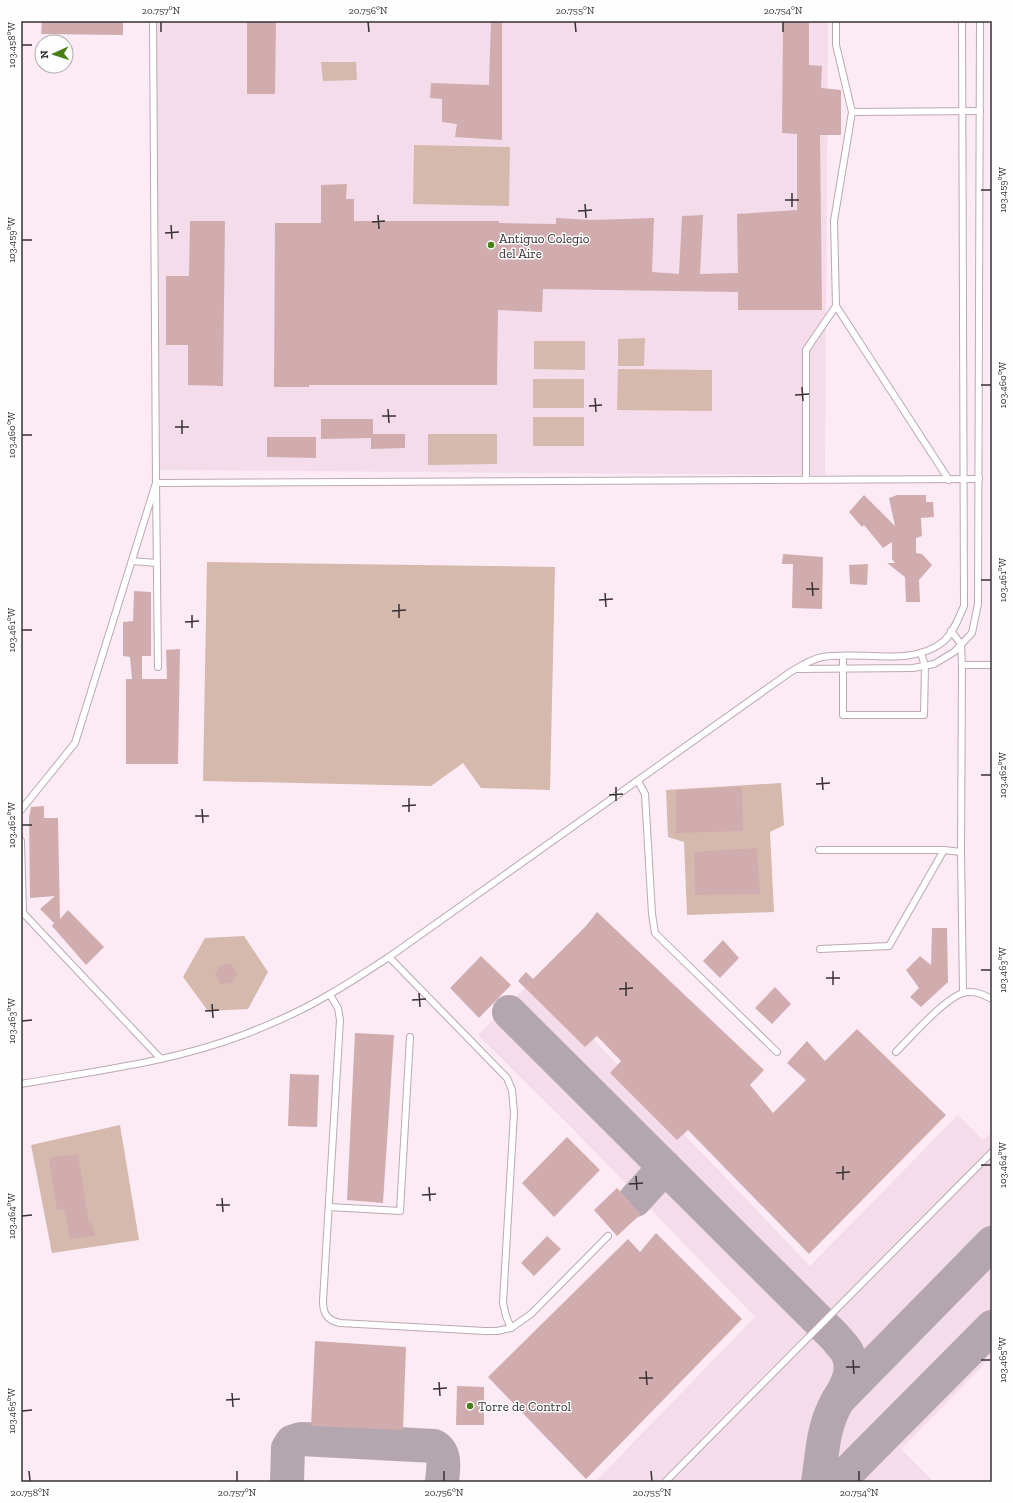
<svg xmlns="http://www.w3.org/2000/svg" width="1013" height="1503" font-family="'Zilla Slab',serif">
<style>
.built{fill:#f4dcea}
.green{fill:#d6b9ad}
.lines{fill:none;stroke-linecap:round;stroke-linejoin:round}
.taxiway{stroke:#b4a6ae;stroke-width:34}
.building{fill:#d0acaf}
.lane-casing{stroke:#baa9b3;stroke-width:8}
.lane{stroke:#fff;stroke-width:6}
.ticks{fill:none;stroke:#373134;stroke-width:1.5}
.poi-dot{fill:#488017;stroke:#fefefe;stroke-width:1.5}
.labels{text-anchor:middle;stroke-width:3;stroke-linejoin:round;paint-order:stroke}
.poi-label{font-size:13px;fill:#373134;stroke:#fefefe;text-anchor:start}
.neatline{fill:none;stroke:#373134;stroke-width:1.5}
.ticks-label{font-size:10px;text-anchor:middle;fill:#373134}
</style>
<rect width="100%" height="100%" fill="#fcebf5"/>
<g class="built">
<path d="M 157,21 L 828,21 L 825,475 L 154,470 Z"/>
<path d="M 535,978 L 810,1266 L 958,1115 L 983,1140 L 992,1132 L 992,1356 L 901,1449 L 934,1482 L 595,1482 L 755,1317 L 569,1125 L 478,1035 Z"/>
</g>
<g class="green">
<path d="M 321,62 L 356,62 L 357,80 L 323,81 Z"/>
<path d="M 414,145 L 510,147 L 509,206 L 413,204 Z"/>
<path d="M 645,338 L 644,366 L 618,366 L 618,339 Z"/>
<path d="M 534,341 L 585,341 L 585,370 L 534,369 Z"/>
<path d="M 618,369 L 712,370 L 712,411 L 617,410 Z"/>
<rect x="533" y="379" width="51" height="29"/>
<rect x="533" y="417" width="51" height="29"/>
<path d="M 428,434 L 497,434 L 497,464 L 428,465 Z"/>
<path d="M 207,562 L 555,567 L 550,790 L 481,788 L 463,763 L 431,786 L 203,781 Z"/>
<path d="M 781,783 L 784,825 L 770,832 L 774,912 L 687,915 L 684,842 L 668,837 L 666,790 Z"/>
<path d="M 244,936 L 268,972 L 248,1009 L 208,1011 L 183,977 L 205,938 Z"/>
<path d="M 120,1125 L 139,1240 L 52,1253 L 31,1145 Z"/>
</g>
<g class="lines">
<g class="taxiway">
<path d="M 509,1012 L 835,1337 C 839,1342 844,1347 847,1352 C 856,1369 847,1386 838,1400"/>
<path d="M 635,1200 L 665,1167"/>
<path d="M 287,1482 L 288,1448 L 292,1442 L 301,1439 L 434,1446 C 447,1453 443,1470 442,1482"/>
<path d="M 818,1482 C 823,1451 822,1428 838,1400 L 992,1243"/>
<path d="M 838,1482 L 992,1327"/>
</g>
</g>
<g class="building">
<path d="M 42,21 L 123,21 L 123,35 L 41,34 Z"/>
<path d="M 247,21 L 276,21 L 275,94 L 247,94 Z"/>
<path d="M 491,21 L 502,21 L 502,140 L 455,137 L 457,124 L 442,122 L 442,99 L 430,98 L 431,83 L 489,85 Z"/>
<path d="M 783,21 L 809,21 L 809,65 L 822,66 L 821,88 L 841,90 L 841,135 L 820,135 L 822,310 L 738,310 L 738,292 L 543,289 L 542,312 L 498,310 L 497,385 L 309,385 L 309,387 L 274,387 L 275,223 L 321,223 L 321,185 L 347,184 L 346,199 L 354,199 L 354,221 L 499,221 L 499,223 L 556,224 L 556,218 L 591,220 L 654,218 L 652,272 L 679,274 L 682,216 L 703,215 L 700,274 L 738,273 L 737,214 L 797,210 L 797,134 L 782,133 Z"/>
<path d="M 190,221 L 225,221 L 223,386 L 188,385 L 188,345 L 166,345 L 166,276 L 189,276 Z"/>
<path d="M 321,419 L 373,419 L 373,434 L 405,434 L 405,448 L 371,449 L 371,438 L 321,439 Z"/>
<path d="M 267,437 L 316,437 L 316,458 L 267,457 Z"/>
<path d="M 864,495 L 895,526 L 889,498 L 897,495 L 926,495 L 926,502 L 933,502 L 934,517 L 921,518 L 922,536 L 916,538 L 916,553 L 922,554 L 932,565 L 919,580 L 920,602 L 906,602 L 905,577 L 887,563 L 895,563 L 892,559 L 892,542 L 883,548 L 864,525 L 862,527 L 849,512 Z"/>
<path d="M 783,554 L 823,557 L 822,609 L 792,608 L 793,564 L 782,564 Z"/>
<path d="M 868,564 L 867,585 L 850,584 L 849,565 Z"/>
<path d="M 134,591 L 151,592 L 151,656 L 142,656 L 142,679 L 167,679 L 166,650 L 180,649 L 178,764 L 126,764 L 126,679 L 132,679 L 130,657 L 123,656 L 123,622 L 133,621 Z"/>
<path d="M 742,787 L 743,831 L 676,833 L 676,790 Z"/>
<path d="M 44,806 L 44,818 L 58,818 L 60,919 L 68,910 L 104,947 L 86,965 L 52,926 L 54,923 L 40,909 L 55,896 L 30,898 L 29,818 L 31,807 Z"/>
<path d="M 757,848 L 760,894 L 695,895 L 694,852 Z"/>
<path d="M 597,912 L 764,1070 L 750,1085 L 773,1113 L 806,1080 L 787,1063 L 807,1041 L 825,1061 L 857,1029 L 946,1115 L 809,1254 L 688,1130 L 677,1140 L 610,1073 L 621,1061 L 597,1036 L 585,1047 L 518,981 L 526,972 L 533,979 L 586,926 Z"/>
<path d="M 932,928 L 947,928 L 948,982 L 921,1007 L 910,997 L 919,988 L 906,970 L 920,956 L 931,965 Z"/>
<path d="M 723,940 L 739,958 L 720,978 L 703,961 Z"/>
<path d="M 481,956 L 511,985 L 479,1018 L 450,988 Z"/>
<path d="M 231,964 L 237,974 L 231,983 L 221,984 L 215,974 L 221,965 Z"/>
<path d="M 775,987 L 791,1004 L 772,1024 L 755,1008 Z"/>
<path d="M 355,1033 L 394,1035 L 383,1203 L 347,1200 Z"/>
<path d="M 290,1074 L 319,1075 L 317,1127 L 288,1126 Z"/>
<path d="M 567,1137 L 600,1170 L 554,1217 L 522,1183 Z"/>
<path d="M 78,1154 L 89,1223 L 92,1223 L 95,1236 L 70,1239 L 64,1209 L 57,1210 L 49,1158 Z"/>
<path d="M 617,1188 L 641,1214 L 617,1236 L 594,1210 Z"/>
<path d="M 656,1233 L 742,1319 L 586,1479 L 488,1377 L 628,1239 L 640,1252 Z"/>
<path d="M 547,1236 L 561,1249 L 534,1276 L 521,1263 Z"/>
<path d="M 315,1341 L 406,1347 L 403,1430 L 311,1426 Z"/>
<path d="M 457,1386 L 484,1387 L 484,1425 L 456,1425 Z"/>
</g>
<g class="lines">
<defs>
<g id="lane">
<path d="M 836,21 L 836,45 L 852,112 L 834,221 L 836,306 L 949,480"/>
<path d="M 852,112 L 980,111"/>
<path d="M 806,480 L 806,350 L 836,306"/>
<path d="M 132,561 L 156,563"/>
<path d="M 951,631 L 961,644 L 962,665 L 961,852 L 963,993"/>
<path d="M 843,656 L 843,715 L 924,715 L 925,666 L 921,653"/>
<path d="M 962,665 L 992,665"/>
<path d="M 158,667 L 156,483 L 979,479"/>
<path d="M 798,669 L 913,668 L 934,664 L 954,652 L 972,633 L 978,604 L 980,21"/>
<path d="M 638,781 L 645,794 L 652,914 L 655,933 L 777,1052"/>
<path d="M 21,810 L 75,743 L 156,483 L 153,21"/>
<path d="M 21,841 L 23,913 L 161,1059"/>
<path d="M 819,850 L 944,850 L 961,852"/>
<path d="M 820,949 L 889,946 L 944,850"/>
<path d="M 389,957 L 507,1078 L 512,1090 L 514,1113 L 503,1303 L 506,1316 L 511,1328 L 531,1314 L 608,1236"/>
<path d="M 330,995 L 338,1008 L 340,1020 L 323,1301 C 323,1314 327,1320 340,1323 L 485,1331 L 497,1331 L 511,1328"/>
<path d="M 896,1052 C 911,1037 944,999 963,993 C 973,990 982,994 992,999"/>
<path d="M 21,1084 C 95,1071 172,1062 243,1035 C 272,1024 303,1010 330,994 C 350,983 370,969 389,957 L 789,673 C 799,667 809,660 822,657 C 860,650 912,668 944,641 C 954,632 959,617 964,606 L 962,21"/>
<path d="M 329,1207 L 400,1211 L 410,1037"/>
<path d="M 665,1482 L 992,1152"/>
</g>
</defs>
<use href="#lane" class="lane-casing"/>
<use href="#lane" class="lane"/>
</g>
<path class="ticks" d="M 161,22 L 161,32M 368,22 L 369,32M 575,22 L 576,32M 783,22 L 783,32M 22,45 L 32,45M 981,190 L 991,190M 792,193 L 792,207M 785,200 L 799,200M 585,204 L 586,218M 578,211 L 592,210M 378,215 L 379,229M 372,222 L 385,221M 171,225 L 172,239M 165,233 L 179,232M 22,240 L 32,240M 981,385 L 991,385M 802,387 L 803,401M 795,395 L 809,394M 595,398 L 596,412M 589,406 L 602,405M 388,409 L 389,423M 382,416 L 396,416M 182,420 L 182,434M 175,427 L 189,427M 22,435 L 32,435M 981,580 L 991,580M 812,582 L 813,596M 806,589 L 819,589M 605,593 L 606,607M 599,600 L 613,599M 399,604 L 399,618M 392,611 L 406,610M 192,615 L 192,628M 185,622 L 199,621M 22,630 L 32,630M 981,775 L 991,775M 822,777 L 823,790M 816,784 L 830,783M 616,787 L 616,801M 609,795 L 623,794M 409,798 L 409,812M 402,806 L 416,805M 202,809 L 203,823M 195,816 L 209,816M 22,825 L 32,825M 981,970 L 991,970M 833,971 L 833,985M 826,978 L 840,978M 626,982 L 626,996M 619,989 L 633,988M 419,993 L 420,1007M 412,1000 L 426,999M 212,1004 L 213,1018M 205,1011 L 219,1010M 22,1021 L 32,1020M 981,1165 L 991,1165M 843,1166 L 843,1180M 836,1173 L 850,1172M 636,1176 L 637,1190M 629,1184 L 643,1183M 429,1187 L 430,1201M 422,1195 L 436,1194M 222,1198 L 223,1212M 216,1205 L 230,1205M 22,1216 L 32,1215M 853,1360 L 854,1374M 981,1360 L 991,1360M 846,1367 L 860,1367M 646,1371 L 647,1385M 639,1378 L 653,1378M 439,1382 L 440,1396M 433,1389 L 447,1388M 232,1393 L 233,1407M 226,1400 L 240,1399M 22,1411 L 32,1410M 29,1471 L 30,1481M 237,1471 L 237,1481M 444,1471 L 444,1481M 651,1471 L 652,1481M 859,1471 L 859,1481"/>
<g class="poi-dot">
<circle cx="491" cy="245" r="4"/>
<circle cx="470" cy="1406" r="4"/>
</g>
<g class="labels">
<g class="poi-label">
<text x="499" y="243">Antiguo Colegio<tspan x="499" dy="15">del Aire</tspan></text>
<text x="478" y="1411">Torre de Control</text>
</g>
</g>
<rect width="1013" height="1503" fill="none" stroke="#fefefe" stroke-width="44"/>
<g transform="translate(54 54) rotate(267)"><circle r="19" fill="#fefefe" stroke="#aeacad"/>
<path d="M0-3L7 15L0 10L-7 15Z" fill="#488017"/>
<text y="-6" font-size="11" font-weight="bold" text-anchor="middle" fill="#373134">N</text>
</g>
<rect x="22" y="22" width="969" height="1459" class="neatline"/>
<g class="ticks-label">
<text x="161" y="14">20.757°N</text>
<text x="368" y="14">20.756°N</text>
<text x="575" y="14">20.755°N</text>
<text x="783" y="14">20.754°N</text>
<text transform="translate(11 45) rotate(-90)" y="4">103.458°W</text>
<text transform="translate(1002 190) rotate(-90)" y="4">103.459°W</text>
<text transform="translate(11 240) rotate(-90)" y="4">103.459°W</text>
<text transform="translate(1002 385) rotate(-90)" y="4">103.460°W</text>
<text transform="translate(11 435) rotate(-90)" y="4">103.460°W</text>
<text transform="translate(1002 580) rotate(-90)" y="4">103.461°W</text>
<text transform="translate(11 630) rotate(-90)" y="4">103.461°W</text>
<text transform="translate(1002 775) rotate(-90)" y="4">103.462°W</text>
<text transform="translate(11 825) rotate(-90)" y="4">103.462°W</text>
<text transform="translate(1002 970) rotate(-90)" y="4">103.463°W</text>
<text transform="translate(11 1021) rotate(-90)" y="4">103.463°W</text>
<text transform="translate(1002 1165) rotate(-90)" y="4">103.464°W</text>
<text transform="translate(11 1216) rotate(-90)" y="4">103.464°W</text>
<text transform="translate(1002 1360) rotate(-90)" y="4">103.465°W</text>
<text transform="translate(11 1411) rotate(-90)" y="4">103.465°W</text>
<text x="30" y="1496">20.758°N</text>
<text x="237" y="1496">20.757°N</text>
<text x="444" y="1496">20.756°N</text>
<text x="652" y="1496">20.755°N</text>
<text x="859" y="1496">20.754°N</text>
</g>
</svg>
